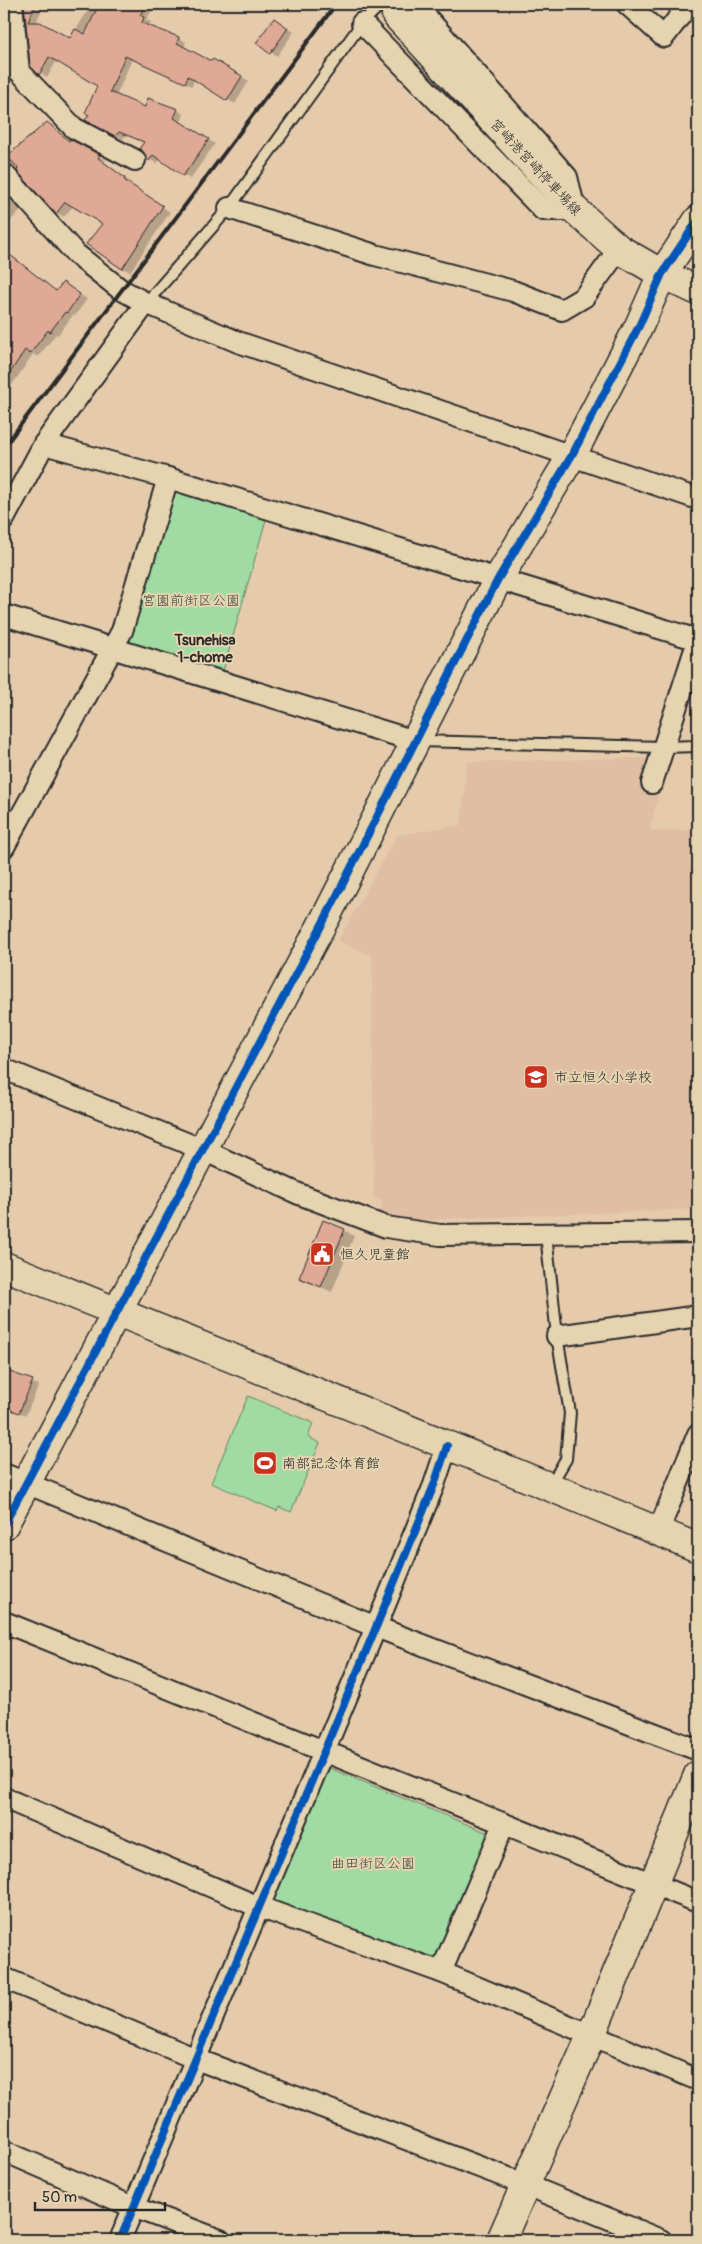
<svg xmlns="http://www.w3.org/2000/svg" width="702" height="2244" font-family="Pangolin,'Klee One',sans-serif">
<style>
.built{fill:#dfbea3}
.green{fill:#9fdba2;stroke:#658366}
.shadow{fill:#0003}
.building{fill:#dfa996;stroke:#2b2b2b}
.lines{fill:none;stroke-linecap:round;stroke-linejoin:round}
.lane-casing{stroke:#2b2b2b;stroke-width:14}
.street-casing{stroke:#2b2b2b;stroke-width:24}
.secondary-casing{stroke:#2b2b2b;stroke-width:31}
.lane{stroke:#e6d4b1;stroke-width:10}
.street{stroke:#e6d4b1;stroke-width:20}
.secondary{stroke:#e6d4b1;stroke-width:28}
.rail{stroke:#2b2b2b;stroke-width:4}
.cycleway-casing{stroke:#e6d4b1;stroke-width:11}
.cycleway{stroke:#0057b8;stroke-width:8}
.labels{text-anchor:middle;stroke-width:4;stroke-linejoin:round;paint-order:stroke}
.street-label{font-size:14px;fill:#2b2b2b;stroke:#e6d4b1}
.park-label{font-size:14px;fill:#3c453d;stroke:#e6d4b1}
.poi-label{font-size:14px;fill:#2b2b2b;stroke:#e6d4b1;text-anchor:start}
.neighbourhood-label{font-size:15px;font-weight:bold;fill:#2b2b2b;stroke:#e6d4b1}
</style>
<rect width="100%" height="100%" fill="#e5cbac"/>
<filter id="ink" filterUnits="userSpaceOnUse"><feTurbulence type="fractalNoise" baseFrequency=".02" numOctaves="2"/><feDisplacementMap in="SourceGraphic" scale="10" xChannelSelector="R" yChannelSelector="G"/><feConvolveMatrix kernelMatrix="1 2 1 2 8 2 1 2 1" color-interpolation-filters="sRGB"/></filter>
<g filter="url(#ink)">
<path class="built" d="M 669,757 L 650,827 L 653,831 L 698,830 L 698,1209 L 396,1221 L 381,1217 L 382,1200 L 374,1198 L 372,956 L 338,941 L 397,835 L 461,825 L 467,762 Z"/>
<g class="green">
<path d="M 179,492 L 267,516 L 222,675 L 131,648 L 126,642 L 169,494 Z"/>
<path d="M 248,1396 L 313,1423 L 308,1437 L 320,1443 L 291,1512 L 279,1507 L 277,1511 L 211,1483 Z"/>
<path d="M 327,1767 L 493,1835 L 438,1965 L 274,1900 Z"/>
</g>
<g class="shadow">
<path d="M 25,4 L 44,4 L 36,23 L 70,40 L 89,8 L 80,4 L 156,4 L 146,20 L 151,22 L 149,27 L 179,38 L 186,42 L 184,48 L 212,62 L 213,60 L 249,81 L 235,104 L 195,79 L 192,86 L 132,59 L 116,97 L 145,109 L 177,110 L 184,114 L 181,123 L 215,144 L 190,179 L 160,159 L 157,164 L 148,158 L 145,143 L 126,135 L 123,139 L 94,124 L 91,115 L 98,86 L 57,60 L 47,78 L 32,65 Z"/>
<path d="M 4,15 L 15,79 L 4,88 Z"/>
<path d="M 281,24 L 294,32 L 277,56 L 271,52 Z"/>
<path d="M 47,123 L 70,141 L 106,160 L 104,163 L 132,183 L 131,185 L 170,212 L 130,272 L 122,268 L 104,224 L 73,206 L 64,217 L 57,213 L 16,168 L 9,166 L 4,171 L 4,160 Z"/>
<path d="M 4,187 L 22,209 L 4,227 Z"/>
<path d="M 10,256 L 57,292 L 70,288 L 87,299 L 75,316 L 73,315 L 58,335 L 56,334 L 38,357 L 33,354 L 4,397 L 4,331 L 7,328 L 4,326 L 4,263 Z"/>
<path d="M 344,1230 L 354,1236 L 332,1292 L 301,1278 Z"/>
<path d="M 4,1372 L 39,1385 L 26,1415 L 4,1407 Z"/>
</g>
<g class="building">
<path d="M 24,4 L 36,4 L 28,22 L 40,22 L 70,38 L 75,29 L 85,34 L 99,4 L 147,4 L 140,15 L 144,17 L 142,23 L 179,37 L 177,43 L 211,61 L 213,59 L 242,76 L 227,101 L 188,76 L 185,83 L 125,56 L 110,92 L 145,107 L 148,98 L 178,109 L 174,118 L 209,139 L 183,176 L 153,155 L 149,161 L 147,159 L 139,149 L 144,142 L 119,132 L 115,136 L 85,120 L 89,115 L 85,113 L 97,86 L 49,57 L 39,75 L 30,66 Z"/>
<path d="M 274,18 L 288,28 L 270,54 L 256,43 Z"/>
<path d="M 4,39 L 8,75 L 4,78 Z"/>
<path d="M 47,122 L 69,141 L 70,139 L 100,155 L 98,158 L 125,178 L 124,180 L 163,206 L 122,269 L 86,244 L 102,224 L 65,202 L 56,214 L 17,171 L 18,168 L 7,156 Z"/>
<path d="M 9,254 L 56,291 L 63,282 L 80,294 L 67,313 L 65,312 L 50,332 L 48,330 L 30,354 L 25,350 L 4,382 L 4,261 Z"/>
<path d="M 323,1220 L 345,1229 L 321,1287 L 299,1278 Z"/>
<path d="M 4,1370 L 33,1380 L 19,1413 L 4,1407 Z"/>
</g>
<g class="lines">
<defs>
<g id="lane">
<path d="M 146,303 L 229,208 L 362,23 L 381,4"/>
<path d="M 417,741 L 663,747 L 698,746"/>
<path d="M 546,1234 L 557,1336 L 570,1413 L 566,1459 L 550,1486"/>
</g>
<g id="street">
<path d="M 12,4 L 19,71 L 74,128 L 135,160"/>
<path d="M 627,4 L 664,37 L 689,4"/>
<path d="M 362,23 L 543,210 L 575,210 L 567,177 L 415,4"/>
<path d="M 4,174 L 76,254 L 120,289 L 146,303 L 238,342 L 698,499"/>
<path d="M 229,208 L 375,255 L 513,291 L 562,310 L 584,297 L 619,249"/>
<path d="M 44,444 L 168,478 L 698,640"/>
<path d="M 4,519 L 44,444 L 146,303"/>
<path d="M 4,615 L 415,741"/>
<path d="M 652,783 L 698,640"/>
<path d="M 4,847 L 122,631 L 168,478"/>
<path d="M 4,1069 L 201,1149 L 299,1194 L 386,1227 L 440,1235 L 698,1232"/>
<path d="M 557,1336 L 698,1316"/>
<path d="M 4,1474 L 376,1627 L 698,1750"/>
<path d="M 658,1532 L 698,1434"/>
<path d="M 4,1622 L 698,1902"/>
<path d="M 4,1798 L 259,1907 L 441,1972 L 698,2080"/>
<path d="M 441,1972 L 504,1824"/>
<path d="M 4,1978 L 196,2059 L 524,2184 L 661,2240"/>
<path d="M 4,2151 L 133,2207 L 220,2240"/>
<path d="M 120,2240 L 376,1627 L 434,1485 L 447,1446"/>
</g>
<g id="secondary">
<path d="M 396,15 L 575,210 L 619,249 L 662,274 L 698,291"/>
<path d="M 4,1266 C 235,1360 468,1452 698,1548"/>
<path d="M 4,1525 L 328,913 L 498,579 L 572,455 L 639,326 L 662,274 L 698,220"/>
<path d="M 501,2240 L 591,2036 L 698,1775"/>
</g>
</defs>
<use href="#lane" class="lane-casing"/>
<use href="#street" class="street-casing"/>
<use href="#secondary" class="secondary-casing"/>
<use href="#lane" class="lane"/>
<use href="#street" class="street"/>
<use href="#secondary" class="secondary"/>
<path class="rail" d="M 4,447 L 336,4"/>
<defs>
<g id="cycleway">
<path d="M 4,1525 L 328,913 L 498,579 L 572,455 L 639,326 L 662,274 L 698,220"/>
<path d="M 120,2240 L 376,1627 L 434,1485 L 447,1446"/>
</g>
</defs>
<use href="#cycleway" class="cycleway-casing"/>
<use href="#cycleway" class="cycleway"/>
</g>
</g>
<defs>
<symbol id="school-square" viewBox="-11 -11 22 22"><rect x="-9" y="-9" width="18" height="18" rx="4" fill="#c8321e" stroke="#e6d4b1"/><path d="M0-5L7-2L0 1L-7-2ZM-4 1L0 2.5L4 1V4Q0 6-4 4Z" fill="#fff"/></symbol>
<symbol id="civic-square" viewBox="-11 -11 22 22"><rect x="-9" y="-9" width="18" height="18" rx="4" fill="#c8321e" stroke="#e6d4b1"/><path d="M-.6-6.5H3V-4.5H.6V-3L4-1V1h2V6H-6V1h2V-1L-.6-3ZM-1.2 2.5V6h2.4V2.5Z" fill="#fff"/></symbol>
<symbol id="stadium-square" viewBox="-11 -11 22 22"><rect x="-9" y="-9" width="18" height="18" rx="4" fill="#c8321e" stroke="#e6d4b1"/><path d="M0-5a6.5 5 0 1 0 0 10a6.5 5 0 1 0 0-10ZM-3.5-1.8h7v3.6h-7Z" fill="#fff"/></symbol>
</defs>
<g fill-rule="evenodd">
<use href="#school-square" x="522" y="1063" width="28" height="28"/>
<use href="#civic-square" x="308" y="1240" width="28" height="28"/>
<use href="#stadium-square" x="251" y="1449" width="28" height="28"/>
</g>
<g class="labels">
<g class="street-label">
<text transform="translate(536 167) rotate(47)" y="5">宮崎港宮崎停車場線</text>
</g>
<g class="park-label">
<text x="191" y="605">宮園前街区公園</text>
<text x="373" y="1868">曲田街区公園</text>
</g>
<g class="poi-label">
<text x="554" y="1082">市立恒久小学校</text>
<text x="340" y="1259">恒久児童館</text>
<text x="282" y="1468">南部記念体育館</text>
</g>
<g class="neighbourhood-label">
<text x="205" y="645">Tsunehisa<tspan x="205" dy="17">1-chome</tspan></text>
</g>
</g>
<rect width="702" height="2244" fill="none" stroke="#e6d4b1" stroke-width="20"/>
<rect x="10" y="10" width="682" height="2224" fill="none" stroke="#2b2b2b" stroke-width="2" filter="url(#ink)"/>
<path d="M35 2202v8h130v-8" fill="none" stroke="#2b2b2b" stroke-width="2.5"/>
<text x="42" y="2202" font-size="15" fill="#2b2b2b" stroke="#e6d4b1" stroke-width="4" paint-order="stroke">50 m</text>
</svg>
